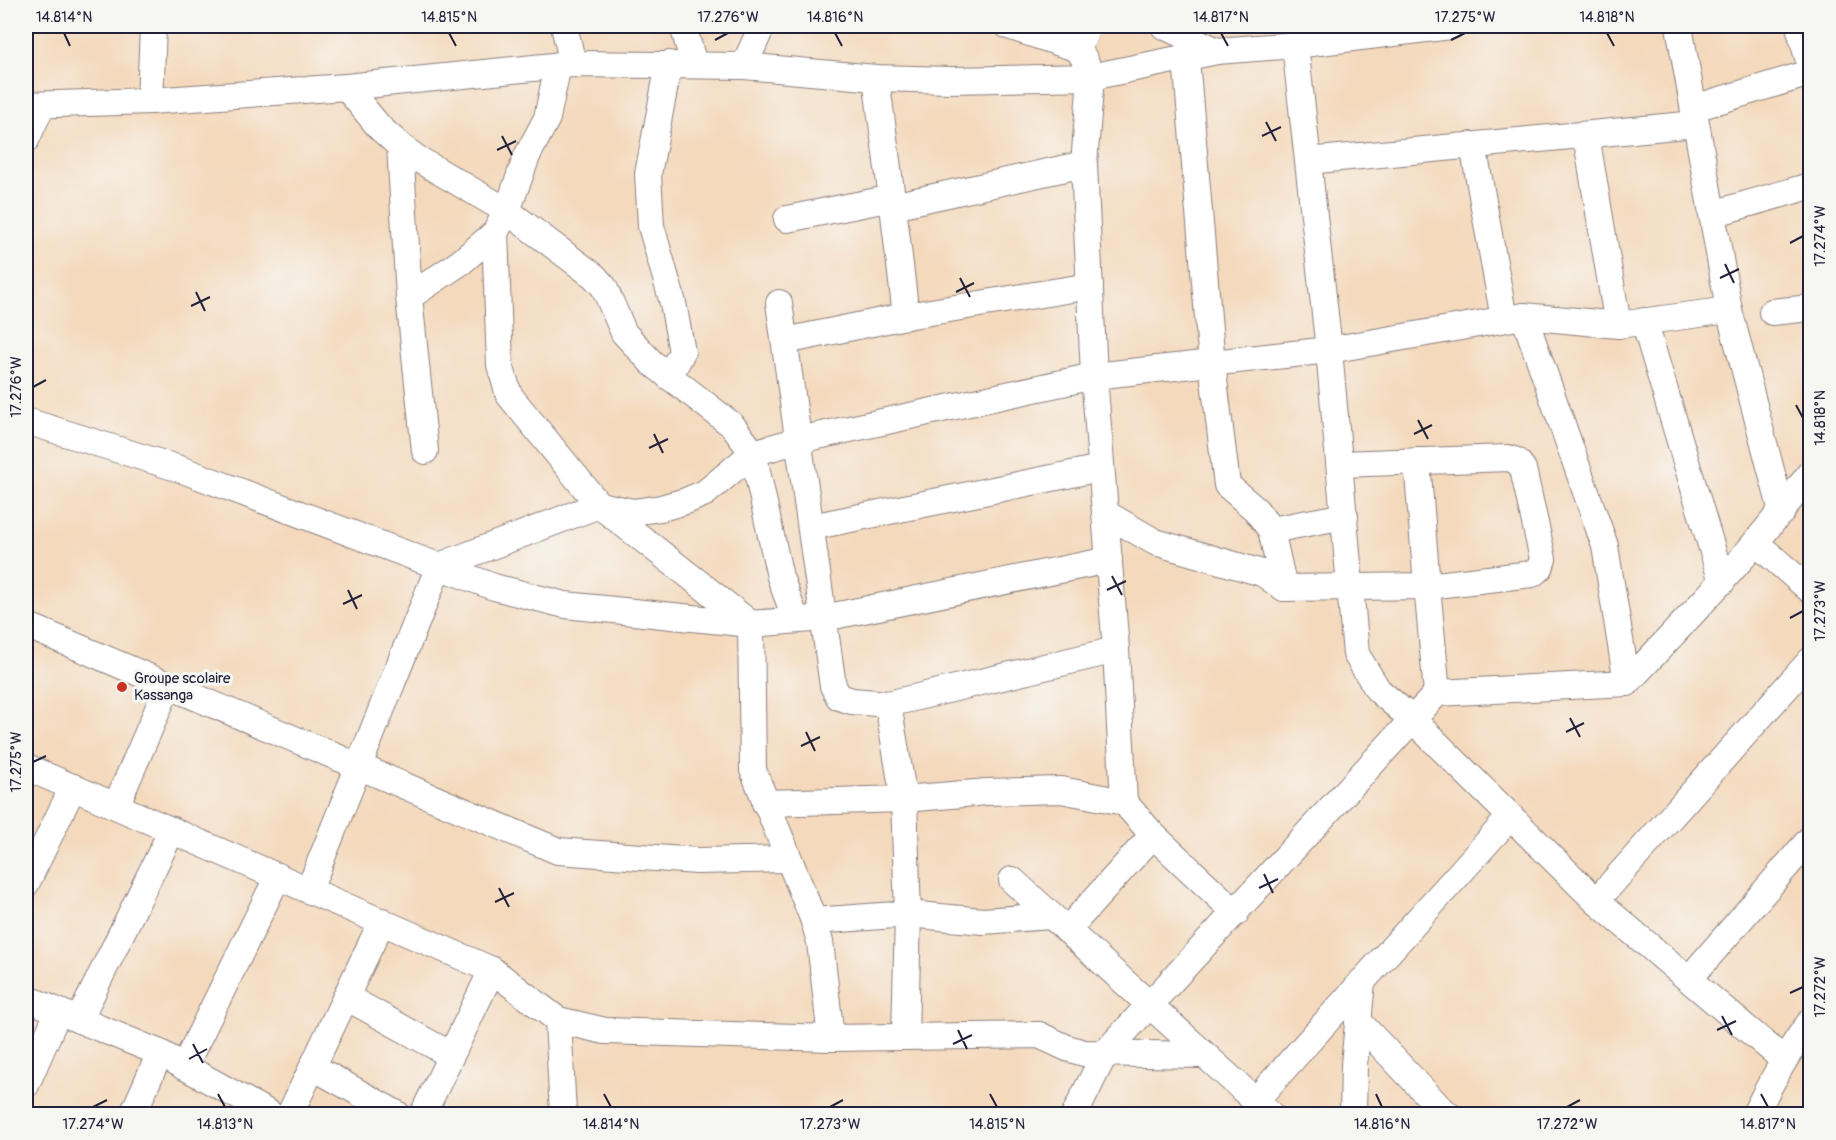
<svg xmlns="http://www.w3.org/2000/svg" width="1836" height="1140" font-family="Pangolin,sans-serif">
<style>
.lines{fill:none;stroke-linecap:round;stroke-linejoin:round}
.minor-casing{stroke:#8b7e7c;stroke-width:28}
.minor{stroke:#fff;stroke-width:26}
.ticks{fill:none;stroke:#22223b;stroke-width:2}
.poi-dot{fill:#c8321e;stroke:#f6f6f2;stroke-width:2}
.labels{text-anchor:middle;stroke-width:6;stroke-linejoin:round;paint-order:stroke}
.poi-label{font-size:15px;fill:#22223b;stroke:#f6f6f2;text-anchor:start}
.neatline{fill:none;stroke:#22223b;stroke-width:2}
.ticks-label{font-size:15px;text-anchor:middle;fill:#22223b}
</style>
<rect width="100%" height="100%" fill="#f6f6f2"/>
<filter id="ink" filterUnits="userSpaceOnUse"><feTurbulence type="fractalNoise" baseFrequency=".0167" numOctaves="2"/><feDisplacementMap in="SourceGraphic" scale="12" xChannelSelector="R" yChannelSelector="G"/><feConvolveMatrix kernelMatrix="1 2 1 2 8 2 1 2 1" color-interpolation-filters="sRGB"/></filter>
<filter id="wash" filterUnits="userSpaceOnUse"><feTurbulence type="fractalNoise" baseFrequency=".008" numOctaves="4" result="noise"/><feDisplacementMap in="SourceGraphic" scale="24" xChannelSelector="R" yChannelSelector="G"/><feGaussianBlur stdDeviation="1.35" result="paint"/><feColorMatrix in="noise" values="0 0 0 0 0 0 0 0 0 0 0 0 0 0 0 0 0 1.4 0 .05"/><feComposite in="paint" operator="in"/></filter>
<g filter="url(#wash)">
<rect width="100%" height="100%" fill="#f4d9bc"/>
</g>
<g filter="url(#ink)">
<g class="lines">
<defs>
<g id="minor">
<path d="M 564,26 L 573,64"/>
<path d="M 683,26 L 694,64"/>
<path d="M 1008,26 L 1078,49 L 1085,60 L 1091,77 L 1084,164 L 1094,376 L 1116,650 L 1124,802"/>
<path d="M 1164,26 L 1217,51"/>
<path d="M 1679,26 L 1729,310 L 1782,512"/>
<path d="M 1799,26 L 1810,65"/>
<path d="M 1295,45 L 1329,350 L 1356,654 L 1378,690 L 1413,720 L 1596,901 L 1784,1060"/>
<path d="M 1078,49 L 1088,26"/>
<path d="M 1186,59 L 1212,364 L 1227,485 L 1256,510 L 1271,530 L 1284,588"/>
<path d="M 669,64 L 648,174 L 651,226 L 673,303 L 682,352 L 669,377"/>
<path d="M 744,66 L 762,26"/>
<path d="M 876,78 L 893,206 L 1084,164"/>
<path d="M 346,87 L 380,128 L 400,146 L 418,159 L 507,211 L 594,276 L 604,287 L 624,333 L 652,363 L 732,425 L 753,453 L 780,577 L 796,620"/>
<path d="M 150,101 L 153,26"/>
<path d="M 26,105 L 150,101 L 346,87 L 573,64 L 744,66 L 876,78 L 951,80 L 1091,77 L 1217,51 L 1295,45 L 1451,26"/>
<path d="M 1694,108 L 1810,73"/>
<path d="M 1586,135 L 1618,325"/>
<path d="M 26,140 L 42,105"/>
<path d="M 1473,145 L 1504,319"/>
<path d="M 400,146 L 409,297 L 425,451"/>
<path d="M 1308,161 L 1696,124"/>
<path d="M 893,206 L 906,316"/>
<path d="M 1712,214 L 1810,186"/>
<path d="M 787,219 L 892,198"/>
<path d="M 495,233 L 500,365 L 509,395 L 599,505 L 751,624"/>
<path d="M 409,297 L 461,262 L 495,233 L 507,211 L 527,156 L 547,118 L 558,65"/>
<path d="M 779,303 L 833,686 L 839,697 L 852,701 L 888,704 L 1116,650"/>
<path d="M 1772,312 L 1810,308"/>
<path d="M 1524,316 L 1605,546 L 1627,683"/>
<path d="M 1644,321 L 1722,582"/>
<path d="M 785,341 L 906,316 L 1090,286"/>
<path d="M 26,421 L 180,469 L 494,587 L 565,605 L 751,624 L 824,618 L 1109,560"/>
<path d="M 1417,461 L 1427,586 L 1437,693"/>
<path d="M 1105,513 L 1155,542 L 1262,573 L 1284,588 L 1427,586 L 1532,574 L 1540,568 L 1543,559 L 1523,469 L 1517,461 L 1508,458 L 1340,464"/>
<path d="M 811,527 L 1101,468"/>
<path d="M 1271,530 L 1345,516"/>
<path d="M 1756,543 L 1810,590"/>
<path d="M 751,624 L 753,770 L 814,921 L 820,942 L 831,1038"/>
<path d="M 26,625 L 558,851 L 697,861 L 789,859"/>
<path d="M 888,704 L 904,799 L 987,792 L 1061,790 L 1124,802 L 1153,835 L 1236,913"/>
<path d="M 26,767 L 492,970 L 558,1020 L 605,1031 L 831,1038 L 1039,1035 L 1067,1048 L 1084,1053 L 1204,1055"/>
<path d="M 765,803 L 904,799 L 908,914 L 983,921 L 1051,916"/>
<path d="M 116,806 L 168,686"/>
<path d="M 1012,880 L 1270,1114"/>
<path d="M 26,884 L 73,787"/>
<path d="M 309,890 L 439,566 L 599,505 L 633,512 L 661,508 L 686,501 L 705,493 L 753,453 L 799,440 L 1094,376 L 1329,350 L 1524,316 L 1618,325 L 1729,310"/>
<path d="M 1596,901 L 1810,661"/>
<path d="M 814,921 L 908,914 L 905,1037"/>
<path d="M 1067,930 L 1153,835"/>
<path d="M 1689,979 L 1810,839"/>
<path d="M 346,997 L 451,1055"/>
<path d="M 26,998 L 160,1053 L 270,1114"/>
<path d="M 79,1020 L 172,830"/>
<path d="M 558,1020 L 563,1114"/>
<path d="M 1358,1021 L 1439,1107 L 1448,1114"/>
<path d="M 184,1067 L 278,876"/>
<path d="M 313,1067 L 397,1114"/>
<path d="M 26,1085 L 58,1012"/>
<path d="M 1255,1101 L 1510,817"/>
<path d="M 133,1114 L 160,1053"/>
<path d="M 290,1114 L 382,921"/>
<path d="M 423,1114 L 492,970"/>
<path d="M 1075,1114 L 1105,1053 L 1437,693 L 1627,683 C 1691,615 1756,548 1810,473"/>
<path d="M 1353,1114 L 1354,1065 L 1362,981"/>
<path d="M 1755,1114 C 1771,1082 1788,1051 1810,1022"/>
</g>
</defs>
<use href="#minor" class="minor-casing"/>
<use href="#minor" class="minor"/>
</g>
</g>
<path class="ticks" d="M 64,33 L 70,46M 449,33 L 456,46M 835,33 L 842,46M 1221,33 L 1228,46M 1607,33 L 1614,46M 715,40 L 728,33M 1451,40 L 1465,33M 1266,122 L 1276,141M 502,136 L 512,155M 1262,136 L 1281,127M 497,150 L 516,141M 1790,243 L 1803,236M 1725,264 L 1734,283M 960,278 L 970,297M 1720,278 L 1739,269M 196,292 L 205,311M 956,292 L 974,283M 191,306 L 210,297M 33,387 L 46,380M 1796,405 L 1803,418M 1418,420 L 1428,439M 654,434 L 663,453M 1414,434 L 1432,425M 649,448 L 668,439M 1112,576 L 1122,595M 348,590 L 357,609M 1107,590 L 1126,581M 343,604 L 362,595M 1790,618 L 1803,611M 1570,718 L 1580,737M 806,732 L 815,751M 1566,732 L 1584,723M 801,746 L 820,737M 33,762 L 46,756M 1264,874 L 1273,893M 499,888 L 509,907M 1259,888 L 1278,879M 495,902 L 514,893M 1790,993 L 1803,987M 1722,1016 L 1732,1035M 958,1030 L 967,1049M 1717,1030 L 1736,1021M 193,1044 L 203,1063M 953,1044 L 972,1035M 189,1059 L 207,1049M 218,1094 L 225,1107M 604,1094 L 611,1107M 990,1094 L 997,1107M 1376,1094 L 1382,1107M 1761,1094 L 1768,1107M 93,1107 L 107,1100M 830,1107 L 843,1100M 1567,1107 L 1580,1100"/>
<circle class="poi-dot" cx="122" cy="687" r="6"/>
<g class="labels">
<g class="poi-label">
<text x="134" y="683">Groupe scolaire<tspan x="134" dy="17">Kassanga</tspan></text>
</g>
</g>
<rect width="1836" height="1140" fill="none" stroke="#f6f6f2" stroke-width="66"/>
<rect x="33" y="33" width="1770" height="1074" class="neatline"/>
<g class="ticks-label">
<text x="64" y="22">14.814°N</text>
<text x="449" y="22">14.815°N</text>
<text x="728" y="22">17.276°W</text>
<text x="835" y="22">14.816°N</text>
<text x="1221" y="22">14.817°N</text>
<text x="1465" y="22">17.275°W</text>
<text x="1607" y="22">14.818°N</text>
<text transform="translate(1820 236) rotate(-90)" y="5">17.274°W</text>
<text transform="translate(16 387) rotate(-90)" y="5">17.276°W</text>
<text transform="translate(1820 418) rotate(-90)" y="5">14.818°N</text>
<text transform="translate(1820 611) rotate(-90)" y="5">17.273°W</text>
<text transform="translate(16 762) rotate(-90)" y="5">17.275°W</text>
<text transform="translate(1820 987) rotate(-90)" y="5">17.272°W</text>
<text x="93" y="1129">17.274°W</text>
<text x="225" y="1129">14.813°N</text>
<text x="611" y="1129">14.814°N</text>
<text x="830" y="1129">17.273°W</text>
<text x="997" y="1129">14.815°N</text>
<text x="1382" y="1129">14.816°N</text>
<text x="1567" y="1129">17.272°W</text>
<text x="1768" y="1129">14.817°N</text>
</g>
</svg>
